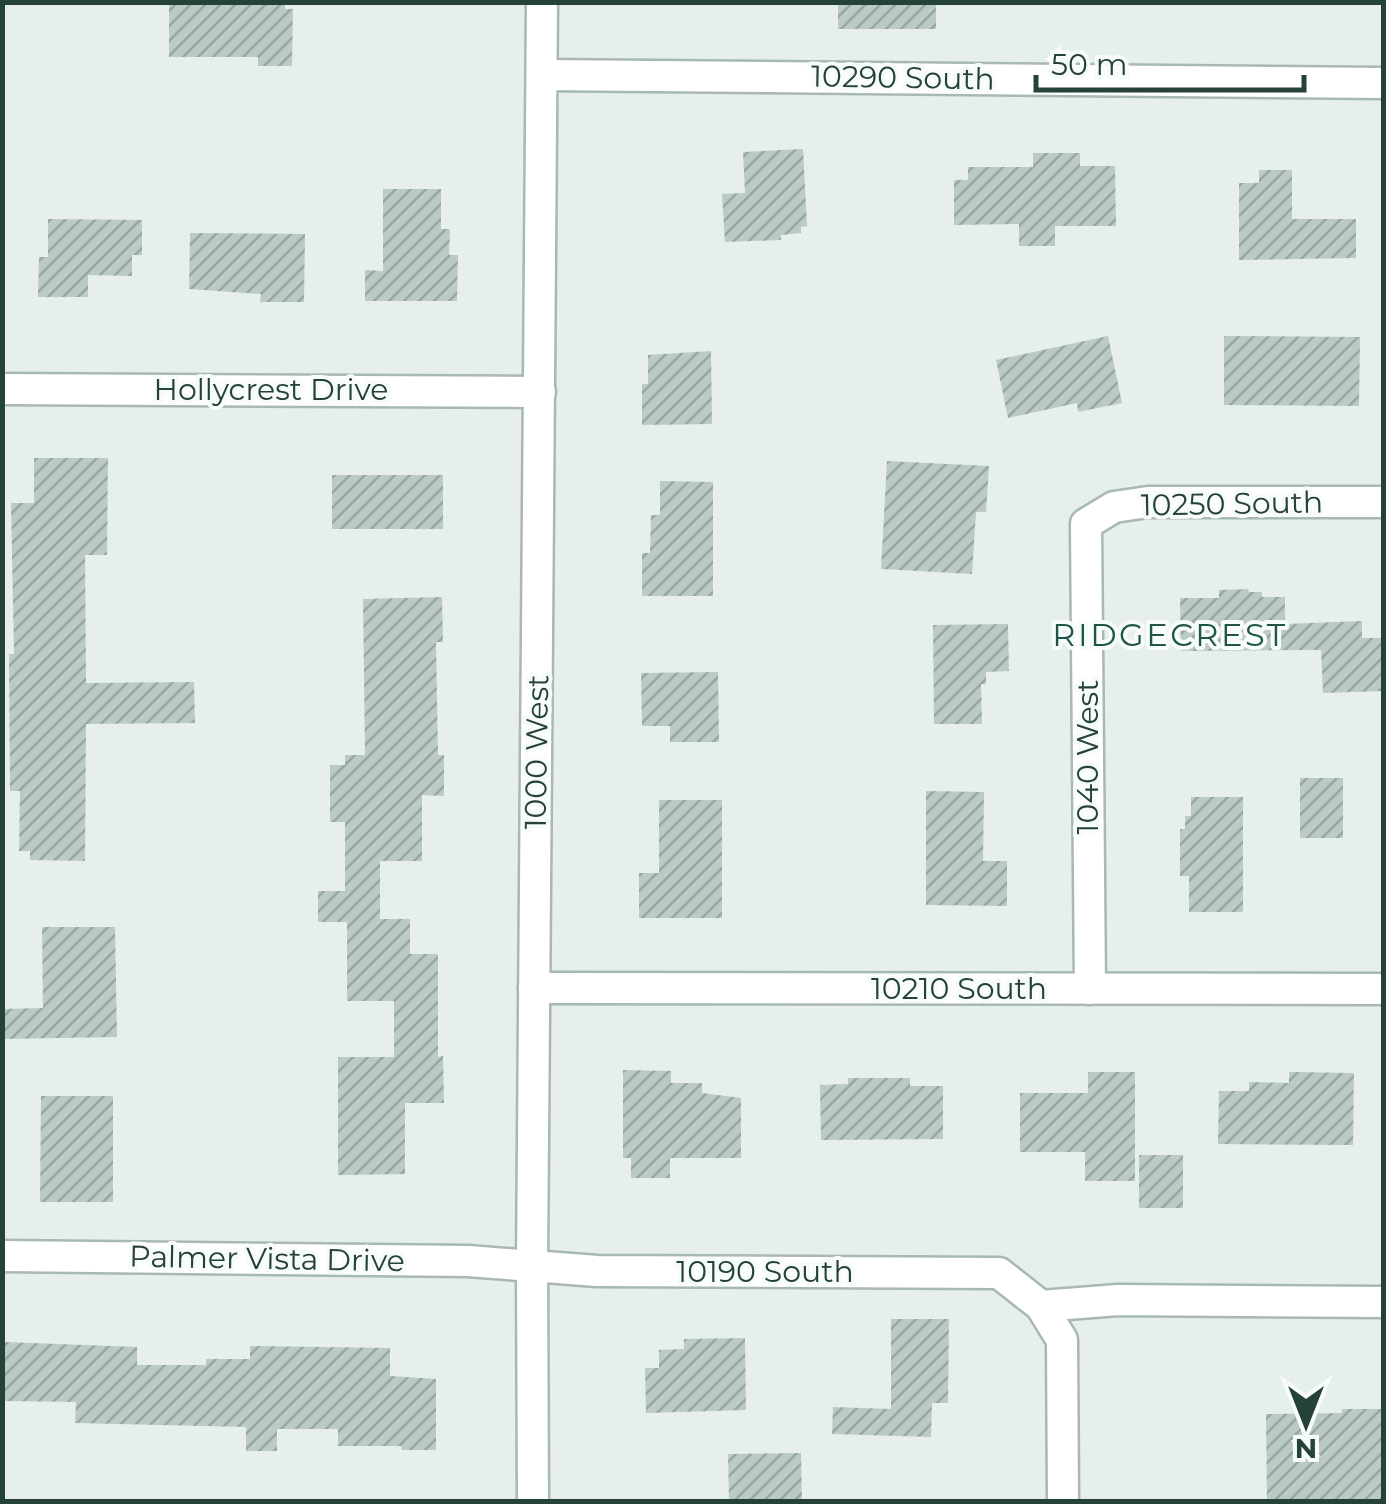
<svg xmlns="http://www.w3.org/2000/svg" width="1386" height="1504" font-family="Montserrat,sans-serif">
<style>
.building{fill:url(#building-hatch)}
.lines{fill:none;stroke-linecap:round;stroke-linejoin:round}
.minor-casing{stroke:#a8b8b2;stroke-width:35}
.minor{stroke:#fff;stroke-width:30}
.labels{text-anchor:middle;stroke-width:8;stroke-linejoin:round;paint-order:stroke}
.street-label{font-size:30px;fill:#24423a;stroke:#f7fbf9}
.neighbourhood-label{font-size:32px;letter-spacing:2.5px;fill:#1f5548;stroke:#f7fbf9}
</style>
<defs>
<pattern id="building-hatch" width="6" height="6" patternUnits="userSpaceOnUse" patternTransform="scale(2.5)"><rect width="6" height="6" fill="#bbcac4"/><path d="M-1 1l2-2M0 6l6-6M5 7l2-2" fill="none" stroke="#98a6a0"/></pattern>
</defs>
<rect width="100%" height="100%" fill="#e6efeb"/>
<g class="building">
<path d="M 169,2 L 285,2 L 285,9 L 293,9 L 292,66 L 258,66 L 258,57 L 169,57 Z"/>
<rect x="838" y="2" width="98" height="27"/>
<path d="M 803,149 L 807,226 L 801,227 L 801,233 L 781,235 L 781,240 L 725,242 L 722,194 L 745,193 L 743,152 Z"/>
<path d="M 1033,153 L 1080,153 L 1080,166 L 1115,166 L 1116,226 L 1055,226 L 1055,246 L 1019,246 L 1019,224 L 954,225 L 954,180 L 968,180 L 968,167 L 1033,167 Z"/>
<path d="M 1259,170 L 1292,170 L 1292,219 L 1356,219 L 1356,258 L 1239,260 L 1239,183 L 1259,183 Z"/>
<path d="M 383,189 L 441,189 L 441,229 L 450,229 L 449,255 L 458,255 L 457,301 L 365,301 L 365,270 L 383,271 Z"/>
<path d="M 48,219 L 142,220 L 142,255 L 132,255 L 132,276 L 88,275 L 88,297 L 38,297 L 39,257 L 48,257 Z"/>
<path d="M 190,233 L 305,234 L 304,302 L 260,302 L 261,294 L 189,289 Z"/>
<path d="M 1108,336 L 1122,403 L 1078,412 L 1077,403 L 1008,418 L 996,360 Z"/>
<path d="M 1224,336 L 1360,337 L 1359,406 L 1224,405 Z"/>
<path d="M 711,351 L 712,424 L 642,425 L 642,384 L 648,384 L 648,355 Z"/>
<path d="M 34,458 L 108,458 L 107,555 L 85,555 L 86,683 L 194,682 L 195,723 L 86,724 L 85,861 L 30,860 L 30,851 L 19,851 L 20,791 L 10,791 L 9,654 L 14,654 L 11,503 L 34,503 Z"/>
<path d="M 887,461 L 989,466 L 986,512 L 976,512 L 972,574 L 881,569 Z"/>
<rect x="332" y="475" width="111" height="54"/>
<path d="M 660,481 L 713,482 L 713,596 L 642,596 L 642,553 L 650,553 L 651,515 L 660,515 Z"/>
<path d="M 1248,589 L 1249,592 L 1262,592 L 1262,597 L 1285,597 L 1285,624 L 1362,621 L 1362,638 L 1384,638 L 1384,691 L 1323,693 L 1321,650 L 1181,651 L 1180,598 L 1219,598 L 1219,590 Z"/>
<path d="M 442,597 L 443,642 L 436,642 L 438,755 L 444,755 L 444,796 L 422,795 L 422,861 L 380,861 L 380,919 L 410,919 L 410,954 L 438,954 L 438,1057 L 443,1056 L 444,1103 L 405,1103 L 405,1174 L 338,1175 L 338,1057 L 394,1057 L 394,1001 L 347,1001 L 347,922 L 318,922 L 318,891 L 345,891 L 345,822 L 330,822 L 330,765 L 345,765 L 345,755 L 365,755 L 363,599 Z"/>
<path d="M 1008,624 L 1009,671 L 986,672 L 986,684 L 981,684 L 982,724 L 934,724 L 933,625 Z"/>
<path d="M 718,672 L 719,742 L 670,742 L 670,726 L 642,726 L 641,673 Z"/>
<rect x="1300" y="778" width="43" height="60"/>
<path d="M 926,791 L 984,792 L 983,861 L 1007,861 L 1007,906 L 926,905 Z"/>
<path d="M 1191,797 L 1243,797 L 1243,912 L 1189,912 L 1189,876 L 1180,876 L 1180,829 L 1185,829 L 1185,816 L 1191,816 Z"/>
<path d="M 659,800 L 722,800 L 722,918 L 639,918 L 639,873 L 659,873 Z"/>
<path d="M 42,927 L 115,927 L 117,1037 L 2,1039 L 2,1009 L 43,1008 Z"/>
<path d="M 623,1070 L 671,1071 L 671,1083 L 702,1083 L 702,1093 L 741,1098 L 741,1158 L 670,1158 L 670,1178 L 631,1178 L 631,1158 L 623,1158 Z"/>
<path d="M 1088,1072 L 1135,1072 L 1135,1181 L 1085,1181 L 1085,1152 L 1020,1152 L 1020,1093 L 1088,1093 Z"/>
<path d="M 1289,1072 L 1354,1073 L 1353,1145 L 1218,1144 L 1219,1091 L 1249,1091 L 1249,1082 L 1289,1083 Z"/>
<path d="M 848,1078 L 910,1078 L 910,1086 L 943,1086 L 943,1139 L 821,1140 L 820,1085 L 848,1084 Z"/>
<path d="M 41,1096 L 113,1096 L 113,1202 L 40,1202 Z"/>
<rect x="1139" y="1155" width="44" height="53"/>
<path d="M 891,1319 L 949,1319 L 948,1403 L 932,1403 L 931,1437 L 832,1434 L 833,1407 L 891,1409 Z"/>
<path d="M 745,1338 L 746,1410 L 646,1413 L 645,1368 L 659,1368 L 659,1350 L 684,1349 L 684,1339 Z"/>
<path d="M 5,1342 L 137,1347 L 137,1365 L 206,1365 L 206,1359 L 250,1359 L 250,1346 L 390,1348 L 390,1376 L 436,1379 L 436,1450 L 402,1450 L 401,1446 L 338,1446 L 338,1429 L 277,1429 L 277,1451 L 246,1451 L 246,1427 L 75,1423 L 76,1402 L 5,1401 Z"/>
<path d="M 1342,1409 L 1384,1409 L 1384,1502 L 1267,1502 L 1266,1414 L 1342,1413 Z"/>
<path d="M 801,1453 L 802,1502 L 729,1502 L 728,1454 Z"/>
</g>
<g class="lines">
<defs>
<g id="minor">
<path d="M 542,75 L 1384,83"/>
<path d="M 2,389 L 540,392"/>
<path d="M 534,988 L 1384,989"/>
<path d="M 1090,989 L 1086,524 L 1114,507 L 1148,502 L 1384,502"/>
<path d="M 2,1256 L 468,1261 L 597,1271 L 999,1273 L 1041,1306 L 1062,1340 L 1063,1502"/>
<path d="M 1041,1306 L 1118,1300 L 1384,1302"/>
<path d="M 533,1502 L 532,1265 L 542,2"/>
</g>
</defs>
<use href="#minor" class="minor-casing"/>
<use href="#minor" class="minor"/>
</g>
<g class="labels">
<g class="street-label">
<text transform="translate(903 78) rotate(1)" y="10">10290 South</text>
<text x="271" y="400">Hollycrest Drive</text>
<text transform="translate(1232 504) rotate(-1)" y="10">10250 South</text>
<text transform="translate(537 752) rotate(-89)" y="10">1000 West</text>
<text transform="translate(1088 757) rotate(-90)" y="10">1040 West</text>
<text x="959" y="999">10210 South</text>
<text transform="translate(267 1259) rotate(1)" y="10">Palmer Vista Drive</text>
<text x="765" y="1282">10190 South</text>
</g>
<g class="neighbourhood-label">
<text x="1170" y="646">RIDGECREST</text>
</g>
</g>
<rect width="1386" height="1504" fill="none" stroke="#24423a" stroke-width="10"/>
<g transform="translate(1306 1424) rotate(180)" stroke="#f7fbf9" stroke-width="8" paint-order="stroke">
<path d="M0-8L18 38L0 25L-18 38Z" fill="#24423a"/>
<text y="-15" font-size="28" font-weight="bold" text-anchor="middle" fill="#24423a">N</text>
</g>
<path d="M1036 75v15h268v-15" fill="none" stroke="#24423a" stroke-width="5"/>
<text x="1051" y="75" font-size="30" fill="#24423a" stroke="#f7fbf9" stroke-width="8" paint-order="stroke">50 m</text>
</svg>
